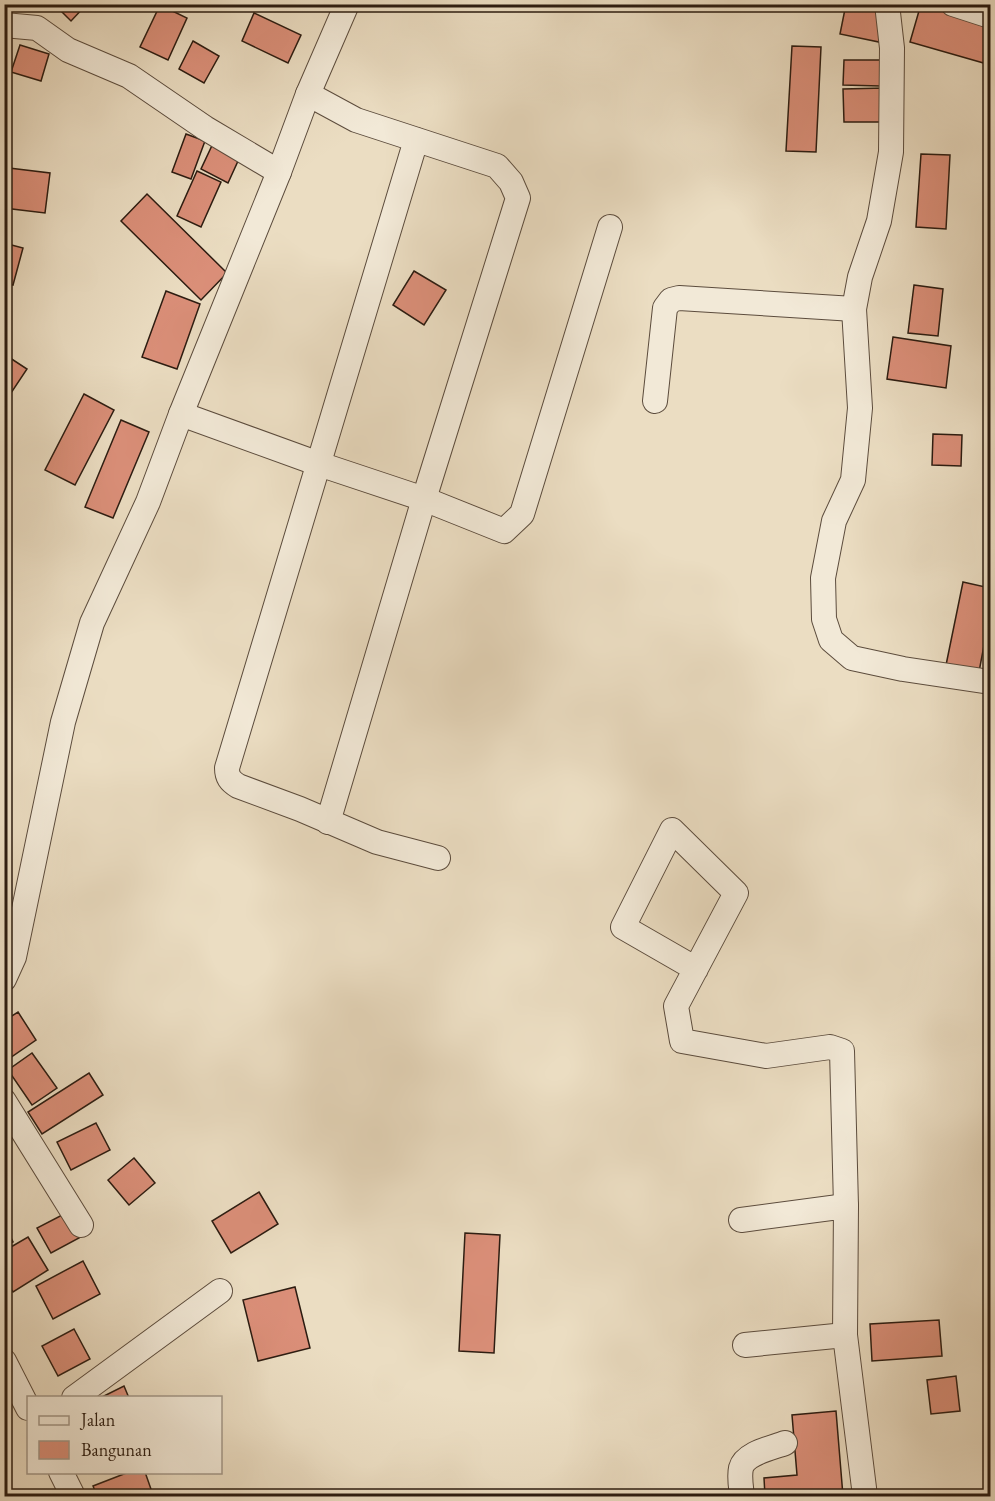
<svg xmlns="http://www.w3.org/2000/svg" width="995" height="1501" font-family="'EB Garamond',serif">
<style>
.building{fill:#db8f79;stroke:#2c1c11;stroke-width:1.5}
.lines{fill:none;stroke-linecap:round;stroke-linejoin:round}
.street-casing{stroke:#5c4c3d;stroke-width:26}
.street{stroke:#f2e9d7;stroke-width:24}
</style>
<rect width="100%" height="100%" fill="#ebddc2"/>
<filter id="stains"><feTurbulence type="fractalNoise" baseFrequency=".00333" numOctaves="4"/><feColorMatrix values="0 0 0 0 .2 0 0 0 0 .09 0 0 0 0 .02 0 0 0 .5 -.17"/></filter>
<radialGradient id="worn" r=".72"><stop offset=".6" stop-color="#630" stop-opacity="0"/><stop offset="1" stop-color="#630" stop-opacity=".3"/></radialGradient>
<g class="building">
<path d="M 54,4 L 87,4 L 71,21 Z"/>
<path d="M 846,4 L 886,5 L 879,42 L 840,34 Z"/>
<path d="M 921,4 L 942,4 L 990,18 L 990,51 L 987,64 L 910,42 Z"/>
<path d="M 160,5 L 187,18 L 168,60 L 140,47 Z"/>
<path d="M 254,13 L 301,35 L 288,63 L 242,41 Z"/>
<path d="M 193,41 L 219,56 L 204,83 L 179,69 Z"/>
<path d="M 20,45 L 49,54 L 41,81 L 11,72 Z"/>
<path d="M 792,46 L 821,47 L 816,152 L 786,151 Z"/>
<path d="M 844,60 L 880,60 L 880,86 L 843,85 Z"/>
<path d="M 884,88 L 885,122 L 844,122 L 843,89 Z"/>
<path d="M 186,134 L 205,141 L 191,179 L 172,172 Z"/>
<path d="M 216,137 L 243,150 L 228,183 L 201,169 Z"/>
<path d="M 921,154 L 950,155 L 946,229 L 916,227 Z"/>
<path d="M 9,168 L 50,173 L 45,213 L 4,208 Z"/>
<path d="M 197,171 L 221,182 L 201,227 L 177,216 Z"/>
<path d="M 147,194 L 227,273 L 201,300 L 121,221 Z"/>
<path d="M 4,243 L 23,248 L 13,285 L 4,283 Z"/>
<path d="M 414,271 L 446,290 L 424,325 L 393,305 Z"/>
<path d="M 914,285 L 943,289 L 938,336 L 908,333 Z"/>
<path d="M 166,291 L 200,304 L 177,369 L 142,357 Z"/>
<rect x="984" y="330" width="6" height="109"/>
<path d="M 893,337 L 951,346 L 946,388 L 887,379 Z"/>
<path d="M 4,354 L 27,369 L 5,402 L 4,402 Z"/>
<path d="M 84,394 L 114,410 L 75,485 L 45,470 Z"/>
<path d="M 121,420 L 149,432 L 113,518 L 85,507 Z"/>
<path d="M 933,434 L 962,435 L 961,466 L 932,465 Z"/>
<path d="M 963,582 L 990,588 L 990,614 L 978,677 L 945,670 Z"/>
<path d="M 18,1012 L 36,1040 L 4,1062 L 4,1021 Z"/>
<path d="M 32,1053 L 57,1088 L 32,1105 L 8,1070 Z"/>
<path d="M 89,1073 L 103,1095 L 42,1134 L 28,1112 Z"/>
<path d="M 96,1123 L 110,1150 L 71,1170 L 57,1142 Z"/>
<path d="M 134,1158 L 155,1183 L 129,1205 L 108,1180 Z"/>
<path d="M 259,1192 L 278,1224 L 231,1253 L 212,1221 Z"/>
<path d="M 66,1213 L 79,1238 L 51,1253 L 37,1228 Z"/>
<path d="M 4,1223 L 13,1242 L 4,1246 Z"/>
<path d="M 465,1233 L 500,1235 L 494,1353 L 459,1351 Z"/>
<path d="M 28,1237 L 48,1270 L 13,1292 L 4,1279 L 4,1251 Z"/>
<path d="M 83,1261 L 100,1294 L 53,1319 L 36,1286 Z"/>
<path d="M 295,1287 L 310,1348 L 258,1361 L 243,1300 Z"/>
<path d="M 939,1320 L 942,1356 L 872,1361 L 870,1324 Z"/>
<path d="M 74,1329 L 90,1359 L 58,1376 L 42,1346 Z"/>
<path d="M 956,1376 L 960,1411 L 931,1414 L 927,1380 Z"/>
<path d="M 124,1386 L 129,1398 L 100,1398 Z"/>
<path d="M 836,1411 L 843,1496 L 765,1496 L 764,1478 L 797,1475 L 792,1415 Z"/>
<path d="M 129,1472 L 145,1472 L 152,1492 L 140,1496 L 97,1496 L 93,1486 Z"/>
</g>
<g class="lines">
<defs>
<g id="street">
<path d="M 887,4 L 892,48 L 891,152 L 879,221 L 860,277 L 854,309 L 860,408 L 853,480 L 834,521 L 823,578 L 824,619 L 831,640 L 852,658 L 903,669 L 990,682"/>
<path d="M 953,4 L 990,16"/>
<path d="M 4,25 L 37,28 L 68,50 L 129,76 L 205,128 L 279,172"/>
<path d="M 308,94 L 356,120 L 497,166 L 511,182 L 518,198 L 424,499 L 328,822"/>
<path d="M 416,140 L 227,768 C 227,777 230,781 238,786 L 300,809 L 377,842 L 438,858"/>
<path d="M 655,401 L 665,308 L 671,300 L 679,298 L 854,309"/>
<path d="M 181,414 L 319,464 L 424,499 L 504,531 L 522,514 L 610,227"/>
<path d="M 696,969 L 623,927 L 672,830 L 736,893 L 676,1006 L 682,1041 L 766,1056 L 830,1047 L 842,1051 L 846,1206"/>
<path d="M 4,979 L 14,957 L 63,722 L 92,623 L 148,502 L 181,414 L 279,172 L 308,94 L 347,4"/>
<path d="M 4,1101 L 81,1225"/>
<path d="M 741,1220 L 846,1206 L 845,1335"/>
<path d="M 745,1345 L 845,1335 L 865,1496"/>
<path d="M 4,1361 L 28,1408"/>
<path d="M 74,1398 L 220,1291"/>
<path d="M 61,1472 L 73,1496"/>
<path d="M 742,1496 C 741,1487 739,1477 741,1468 C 745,1453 772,1448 785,1443"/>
</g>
</defs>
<use href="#street" class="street-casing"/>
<use href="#street" class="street"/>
</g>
<rect width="995" height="1501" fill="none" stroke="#ebddc2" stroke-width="24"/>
<rect x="6" y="6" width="983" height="1489" fill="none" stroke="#2c1c11" stroke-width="3"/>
<rect x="12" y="12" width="971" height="1477" fill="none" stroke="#2c1c11" stroke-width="1.5"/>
<rect x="27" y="1396" width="195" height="78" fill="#f2e9d7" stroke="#a39788" stroke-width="1.5"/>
<rect x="39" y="1416" width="30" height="9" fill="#f2e9d7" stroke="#a39788" stroke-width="1.5"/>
<text x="81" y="1426" font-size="18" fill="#2c1c11">Jalan</text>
<rect x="39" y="1441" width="30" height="18" fill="#db8f79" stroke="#a39788" stroke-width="1.5"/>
<text x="81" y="1456" font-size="18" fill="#2c1c11">Bangunan</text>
<rect width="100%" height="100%" filter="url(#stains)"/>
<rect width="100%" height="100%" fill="url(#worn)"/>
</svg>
